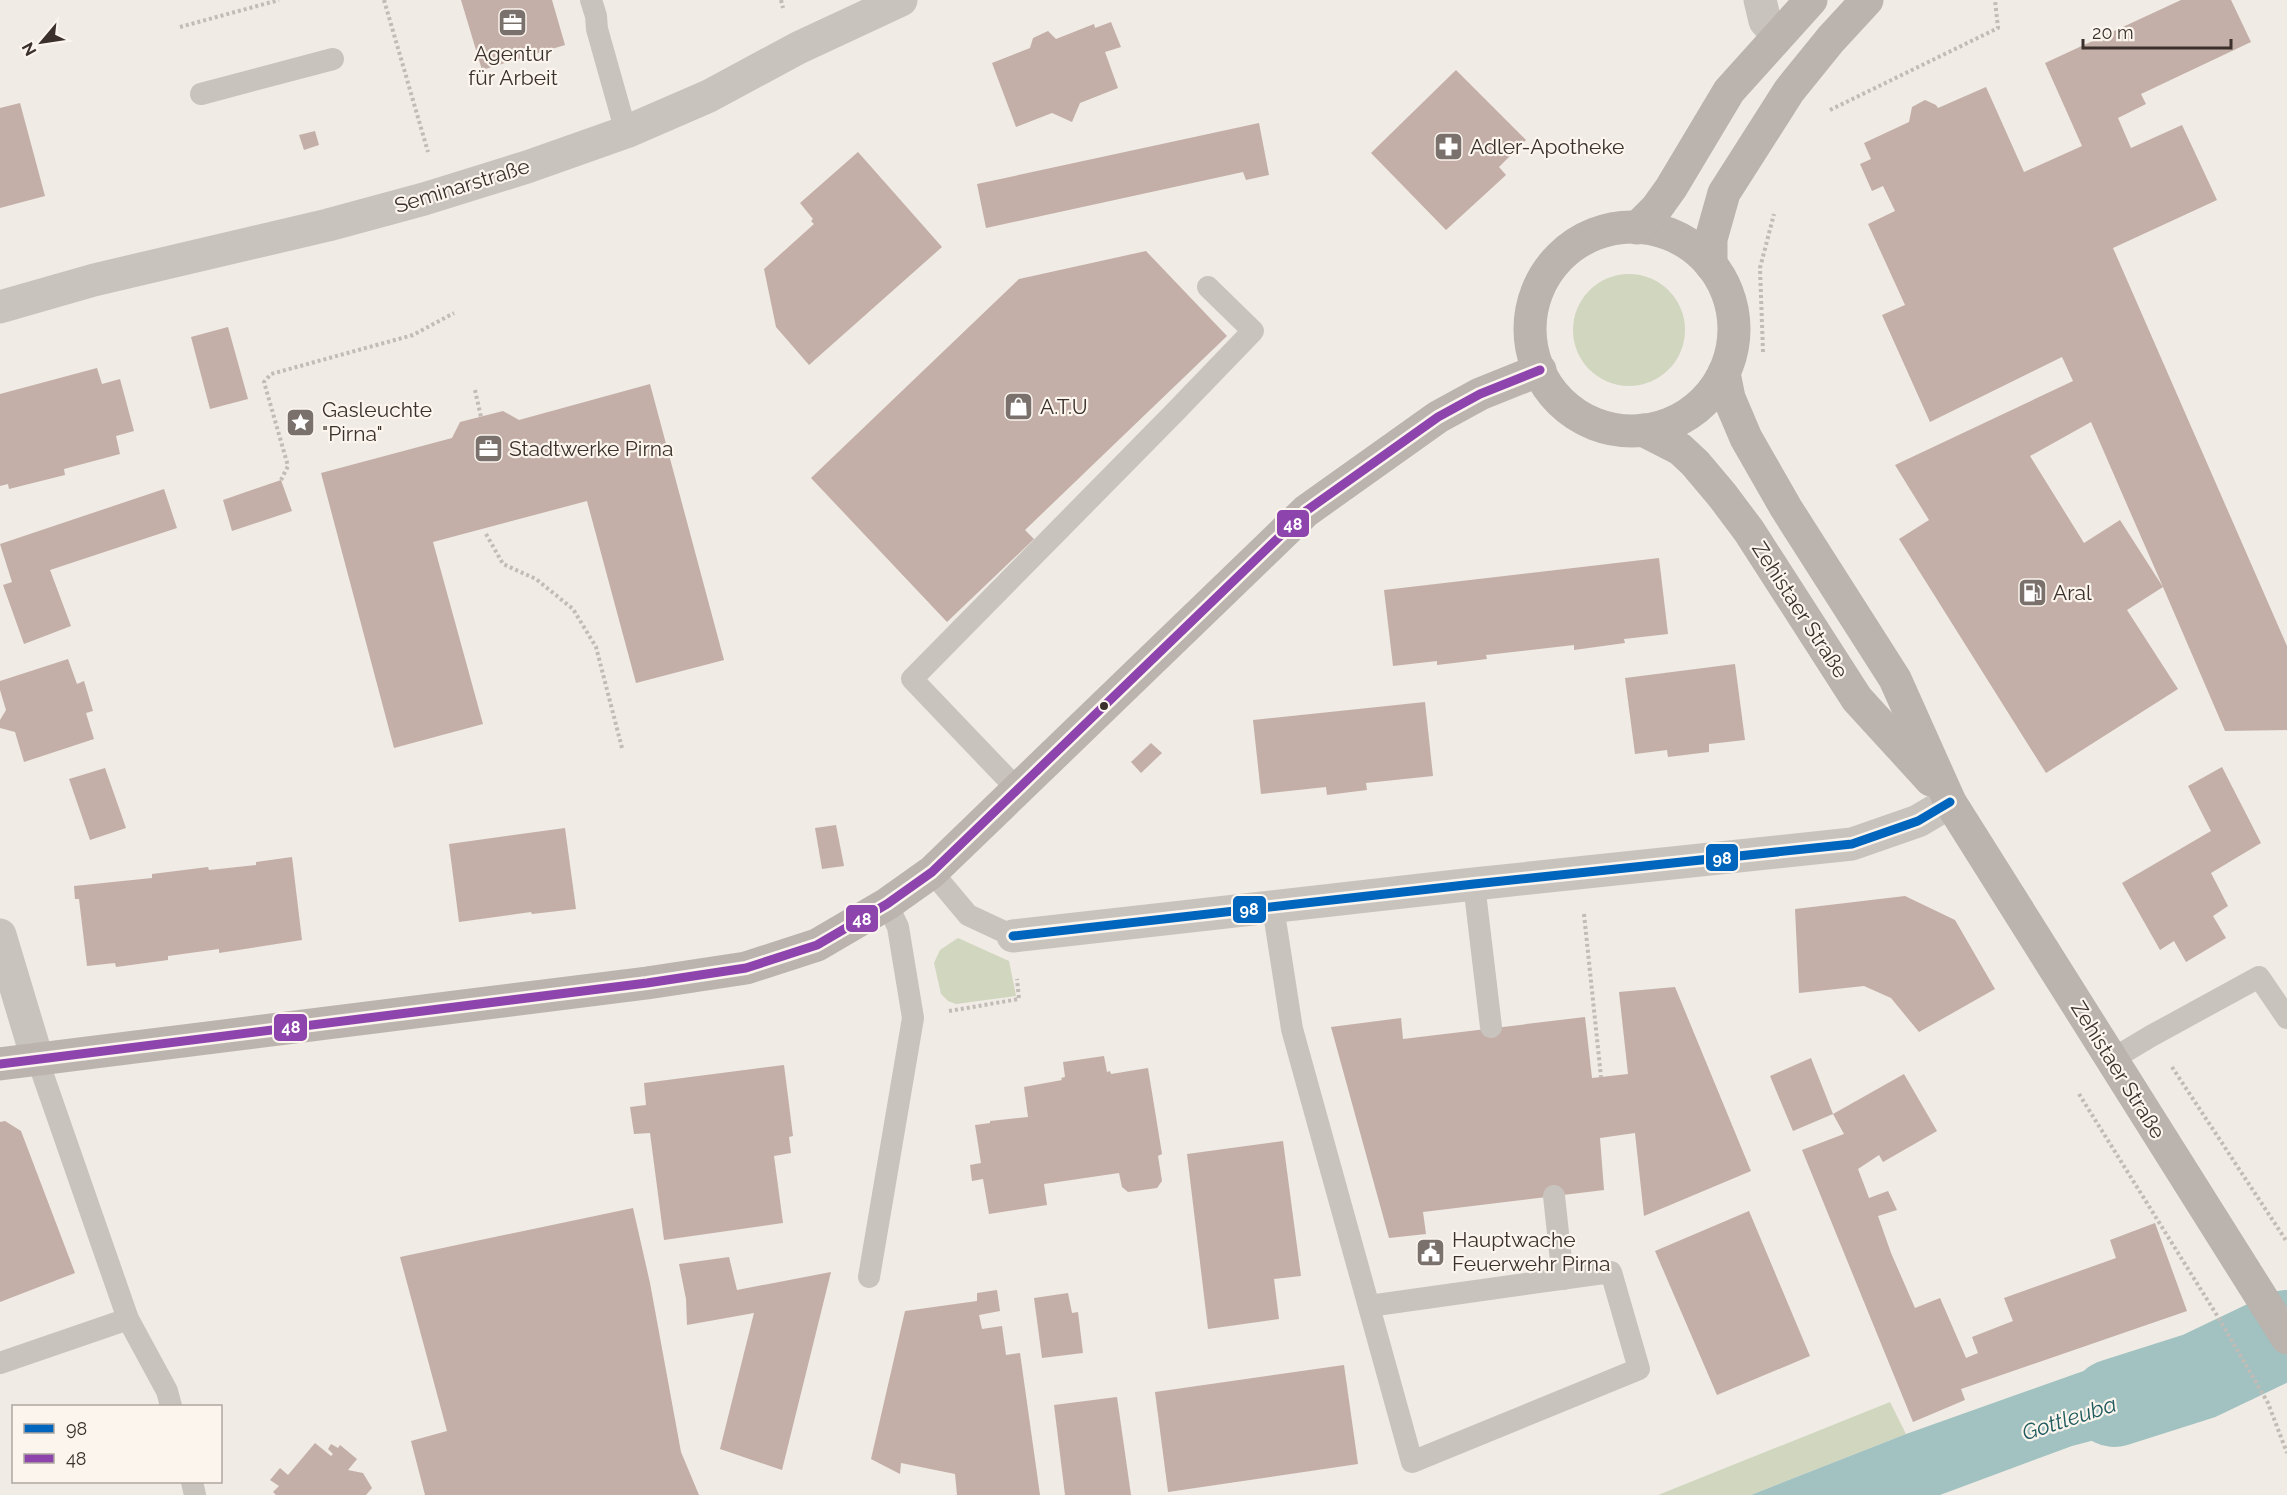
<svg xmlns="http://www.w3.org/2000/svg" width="2287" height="1495" font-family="Raleway,sans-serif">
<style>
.green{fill:#d1d6bf}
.water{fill:#a1c2c1}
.pier{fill:#f0ebe5}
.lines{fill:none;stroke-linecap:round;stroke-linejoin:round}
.river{stroke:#a1c2c1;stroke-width:88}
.building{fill:#c3afa7;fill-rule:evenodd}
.path{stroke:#c2bbb6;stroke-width:4;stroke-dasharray:3 3;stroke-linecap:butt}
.lane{stroke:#c9c3be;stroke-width:22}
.street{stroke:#c9c3be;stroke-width:33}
.secondary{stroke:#bab3ae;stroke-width:33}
.bus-1-casing{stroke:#fbf5ee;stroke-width:14}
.bus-2-casing{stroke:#fbf5ee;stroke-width:14}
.bus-1{stroke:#0065bd;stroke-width:9}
.bus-2{stroke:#8e44ad;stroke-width:9}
.bus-dot{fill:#3b302b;stroke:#fbf5ee;stroke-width:2}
.labels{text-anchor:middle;stroke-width:4.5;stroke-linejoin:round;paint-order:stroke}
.poi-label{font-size:21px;fill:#3b302b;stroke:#fbf5ee;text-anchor:start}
.street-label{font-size:21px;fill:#3b302b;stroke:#fbf5ee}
.water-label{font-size:22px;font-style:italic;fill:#1f5a5e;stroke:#fbf5ee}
.line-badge{stroke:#fbf5ee;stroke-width:2}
.badge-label{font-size:16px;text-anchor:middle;font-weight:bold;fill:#fff}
</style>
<rect width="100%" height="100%" fill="#f0ebe5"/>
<g class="green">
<circle cx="1629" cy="330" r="56"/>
<path d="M 958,938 L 1009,961 L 1016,996 L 956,1004 L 948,1001 L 941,994 L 934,963 L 940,950 Z"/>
<path d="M 1890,1402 L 1906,1434 L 1751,1495 L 1658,1495 Z"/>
</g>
<path class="water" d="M 2211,1328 L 2253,1399 L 2219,1412 L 2167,1421 L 2072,1446 L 1940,1495 L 1751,1495 L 1906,1434 L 2171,1340 Z"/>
<path class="pier" d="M 2209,1325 L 2213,1326 L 2255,1397 L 2254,1401 Z"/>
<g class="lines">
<path class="river" d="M 2114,1403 L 2199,1376 L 2287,1334"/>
</g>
<g class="building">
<path d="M 461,0 L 552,0 L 565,45 L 482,70 Z"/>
<path d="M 2181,0 L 2231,0 L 2251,42 L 2141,94 L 2146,104 L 2118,118 L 2131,148 L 2182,125 L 2217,200 L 2113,248 L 2287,646 L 2287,730 L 2225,731 L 2163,587 L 2127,610 L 2178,689 L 2046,773 L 1899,539 L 1929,520 L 1895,465 L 2073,381 L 2062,357 L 1930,422 L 1882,315 L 1905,305 L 1868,224 L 1895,211 L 1883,186 L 1872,191 L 1860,164 L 1871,159 L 1864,143 L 1909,122 L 1912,107 L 1925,100 L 1936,105 L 1938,108 L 1986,87 L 2024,172 L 2082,146 L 2045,63 ZM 2091,422 L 2131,514 L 2163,587 L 2120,520 L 2084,543 L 2030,456 Z"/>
<path d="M 1111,22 L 1121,47 L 1105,52 L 1118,88 L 1080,103 L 1072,122 L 1052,113 L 1016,127 L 992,63 L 1030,48 L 1033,38 L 1048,31 L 1056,39 L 1094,24 L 1095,28 Z"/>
<path d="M 1456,70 L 1526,140 L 1499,167 L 1506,175 L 1446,230 L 1371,153 Z"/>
<path d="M 20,103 L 45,196 L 0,208 L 0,108 Z"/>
<path d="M 1259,123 L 1269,175 L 1246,180 L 1243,172 L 986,228 L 977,184 Z"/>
<path d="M 315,131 L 319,145 L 304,150 L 299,135 Z"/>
<path d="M 858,152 L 942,247 L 809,365 L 776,327 L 764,269 L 814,224 L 811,221 L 813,219 L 800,203 Z"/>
<path d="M 1146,251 L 1227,336 L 1025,530 L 1034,539 L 947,622 L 811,478 L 1019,279 Z"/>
<path d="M 228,327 L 248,399 L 210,409 L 191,337 Z"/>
<path d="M 97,368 L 102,384 L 120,379 L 134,431 L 116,436 L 120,454 L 64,469 L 65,475 L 9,489 L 8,484 L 0,486 L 0,394 Z"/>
<path d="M 650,384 L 724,660 L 636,683 L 587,501 L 433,542 L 483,724 L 394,748 L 321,473 L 452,438 L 460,422 L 503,411 L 519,420 Z"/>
<path d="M 281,480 L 292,511 L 232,531 L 223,500 Z"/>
<path d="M 164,489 L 177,528 L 50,570 L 71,626 L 24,644 L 3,585 L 12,582 L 0,544 Z"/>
<path d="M 1659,558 L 1668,634 L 1624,639 L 1625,643 L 1574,650 L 1574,645 L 1486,655 L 1487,659 L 1437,665 L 1437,661 L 1393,666 L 1384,590 Z"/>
<path d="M 68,659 L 77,684 L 84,681 L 93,711 L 86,713 L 94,739 L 24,762 L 15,732 L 0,728 L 0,720 L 6,710 L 0,690 L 0,681 Z"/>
<path d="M 1735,664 L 1745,740 L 1709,744 L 1709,752 L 1668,757 L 1667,750 L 1635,754 L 1625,678 Z"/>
<path d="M 1425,702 L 1433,776 L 1366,783 L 1367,790 L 1327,795 L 1326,787 L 1261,794 L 1253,720 Z"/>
<path d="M 1151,743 L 1162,753 L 1141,773 L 1131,762 Z"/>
<path d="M 2222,767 L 2261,843 L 2211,873 L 2228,906 L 2213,916 L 2226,938 L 2186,962 L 2174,941 L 2160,950 L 2122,883 L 2211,831 L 2188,786 Z"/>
<path d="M 105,768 L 126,828 L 90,840 L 69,779 Z"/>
<path d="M 836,825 L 844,866 L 822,869 L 815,828 Z"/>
<path d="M 565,828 L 576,909 L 532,914 L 531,912 L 459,922 L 449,844 Z"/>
<path d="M 292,857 L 302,940 L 219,953 L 219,949 L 168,956 L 168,960 L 116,967 L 115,963 L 87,966 L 79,899 L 75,899 L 74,886 L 152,878 L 152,874 L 208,867 L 209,870 L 256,865 L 256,862 Z"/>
<path d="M 1905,896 L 1955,920 L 1995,989 L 1919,1032 L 1891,998 L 1864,986 L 1799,993 L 1795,909 Z"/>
<path d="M 1675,987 L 1751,1171 L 1644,1216 L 1635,1133 L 1600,1138 L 1604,1190 L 1423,1212 L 1426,1234 L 1389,1238 L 1331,1027 L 1401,1018 L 1403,1039 L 1585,1017 L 1592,1078 L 1628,1074 L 1619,992 Z"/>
<path d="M 1104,1056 L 1107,1072 L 1110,1071 L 1111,1074 L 1148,1068 L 1162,1154 L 1158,1156 L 1162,1181 L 1157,1188 L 1128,1192 L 1122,1187 L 1119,1173 L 1044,1184 L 1047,1205 L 989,1214 L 983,1179 L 972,1181 L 970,1165 L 981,1163 L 975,1125 L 990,1123 L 990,1121 L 1028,1117 L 1024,1087 L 1062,1080 L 1061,1078 L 1065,1077 L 1063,1062 Z"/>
<path d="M 1811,1058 L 1833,1114 L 1793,1131 L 1770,1076 Z"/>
<path d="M 784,1065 L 793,1136 L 789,1137 L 791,1153 L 774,1156 L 783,1223 L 664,1240 L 650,1133 L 634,1134 L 630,1107 L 646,1105 L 644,1083 Z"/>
<path d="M 1904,1074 L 1937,1131 L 1883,1162 L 1879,1155 L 1858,1169 L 1869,1198 L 1888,1191 L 1897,1210 L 1878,1216 L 1891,1253 L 1915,1308 L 1940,1298 L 1966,1358 L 1978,1353 L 1972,1337 L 2013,1321 L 2004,1298 L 2116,1258 L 2110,1240 L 2155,1223 L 2187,1311 L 1961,1389 L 1965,1400 L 1913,1422 L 1802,1150 L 1844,1134 L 1833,1114 Z"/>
<path d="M 5,1121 L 21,1131 L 75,1273 L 0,1302 L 0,1122 Z"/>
<path d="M 1283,1141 L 1301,1276 L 1274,1279 L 1279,1319 L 1208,1329 L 1187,1154 Z"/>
<path d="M 633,1208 L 650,1283 L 681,1452 L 699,1495 L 425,1495 L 411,1441 L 447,1431 L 400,1257 Z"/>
<path d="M 1749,1211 L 1810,1356 L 1717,1395 L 1655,1251 Z"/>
<path d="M 729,1257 L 737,1290 L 831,1272 L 782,1470 L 720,1449 L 754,1313 L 687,1325 L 686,1299 L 679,1264 Z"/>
<path d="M 997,1290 L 1000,1311 L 979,1315 L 982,1329 L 1002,1326 L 1006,1355 L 1020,1353 L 1040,1495 L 957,1495 L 955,1474 L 901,1463 L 900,1474 L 871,1459 L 905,1311 L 977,1301 L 977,1293 Z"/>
<path d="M 1068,1293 L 1072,1313 L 1078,1312 L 1083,1353 L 1042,1358 L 1034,1298 Z"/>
<path d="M 1344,1365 L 1358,1464 L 1168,1492 L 1155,1392 Z"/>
<path d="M 1117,1397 L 1131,1495 L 1065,1495 L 1054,1405 Z"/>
<path d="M 315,1443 L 331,1456 L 333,1454 L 328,1449 L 331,1444 L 338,1448 L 340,1445 L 357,1459 L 348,1470 L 363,1473 L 372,1488 L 366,1495 L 276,1495 L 273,1492 L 279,1486 L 270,1480 L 280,1468 L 288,1475 Z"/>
</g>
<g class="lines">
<g class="path">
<path d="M 384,0 L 428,152"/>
<path d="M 781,0 L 783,8"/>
<path d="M 180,27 L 279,0"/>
<path d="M 1830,110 L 1998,28 L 1995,0"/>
<path d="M 1763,352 L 1760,268 L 1774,214"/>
<path d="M 475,390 L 481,417"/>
<path d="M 281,480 L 288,466 L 264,382 L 271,374 L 413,335 L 454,313"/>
<path d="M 486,534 L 503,564 L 536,579 L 573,609 L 596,647 L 622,748"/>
<path d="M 1584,914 L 1601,1077"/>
<path d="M 949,1011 L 1019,999 L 1017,979"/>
<path d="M 2172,1067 L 2287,1242"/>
<path d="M 2079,1094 L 2218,1317 L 2268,1403 L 2287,1453"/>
</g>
<g class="lane">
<path d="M 591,0 L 596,16 L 597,29 L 626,132"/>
<path d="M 201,94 L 333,59"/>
<path d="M 1018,790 L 912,679 L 1174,413 L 1253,331 L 1208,287"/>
<path d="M 932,872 L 968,915 L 1013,936"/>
<path d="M 1474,884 L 1491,1027"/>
<path d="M 1273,907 L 1292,1029 L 1412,1462 L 1639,1369 L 1611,1272 L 1369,1306"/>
<path d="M 37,1058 L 128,1319 L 167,1391 L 171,1406"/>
<path d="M 2111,1060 L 2151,1036 L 2259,977 L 2287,1018"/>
<path d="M 1554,1196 L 1563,1279"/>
<path d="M 869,1277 L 913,1018 L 898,927 L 887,904"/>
<path d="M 0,1363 L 128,1319"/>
<path d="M 192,1482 L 195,1495"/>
</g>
<g class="street">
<path d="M 1760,0 L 1765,21 L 1778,35"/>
<path d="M 0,307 L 94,280 L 328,225 L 424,199 L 527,167 L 626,132 L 709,96 L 798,48 L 901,0"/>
<path d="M 0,935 L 37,1058"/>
<path d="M 1013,936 L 1474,884 L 1852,844 L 1918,821 L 1950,802"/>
</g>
<g class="secondary">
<circle cx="1632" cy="329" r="102"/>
<path d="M 1637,228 L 1656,209 L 1671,188 L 1729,91 L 1811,0"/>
<path d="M 1711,265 L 1711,239 L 1724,193 L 1789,91 L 1831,39 L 1867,0"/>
<path d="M 1724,373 L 1729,398 L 1746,438 L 1786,508 L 1895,679 L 1950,802 L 2287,1338"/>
<path d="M 1643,430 L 1680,449 L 1695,463 L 1722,495 L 1749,531 L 1857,699 L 1931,780"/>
<path d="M 0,1064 L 647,983 L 746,968 L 817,945 L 887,904 L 932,872 L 1306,511 L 1438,417 L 1480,394 L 1540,370"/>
</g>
<defs>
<path id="bus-1" d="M 1013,936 L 1474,884 L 1852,844 L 1918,821 L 1950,802"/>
<path id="bus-2" d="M 0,1064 L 647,983 L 746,968 L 817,945 L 887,904 L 932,872 L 1306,511 L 1438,417 L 1480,394 L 1540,370"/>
</defs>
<use href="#bus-1" class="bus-1-casing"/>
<use href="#bus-2" class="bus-2-casing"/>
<use href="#bus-1" class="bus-1"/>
<use href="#bus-2" class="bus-2"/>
</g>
<defs>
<symbol id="office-square" viewBox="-11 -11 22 22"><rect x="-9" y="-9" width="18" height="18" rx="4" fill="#7a716c" stroke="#fbf5ee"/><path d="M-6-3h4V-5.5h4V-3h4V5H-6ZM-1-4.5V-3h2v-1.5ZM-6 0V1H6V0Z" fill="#fff"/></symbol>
<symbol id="pharmacy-square" viewBox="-11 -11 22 22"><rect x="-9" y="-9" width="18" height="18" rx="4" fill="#7a716c" stroke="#fbf5ee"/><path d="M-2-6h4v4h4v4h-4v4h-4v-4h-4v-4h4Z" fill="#fff"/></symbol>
<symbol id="shop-square" viewBox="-11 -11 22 22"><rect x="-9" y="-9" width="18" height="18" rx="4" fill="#7a716c" stroke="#fbf5ee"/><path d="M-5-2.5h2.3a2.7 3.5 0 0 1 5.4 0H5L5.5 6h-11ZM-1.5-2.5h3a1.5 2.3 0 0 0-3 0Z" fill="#fff"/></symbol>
<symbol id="sight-square" viewBox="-11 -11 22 22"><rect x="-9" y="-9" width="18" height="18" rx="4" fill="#7a716c" stroke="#fbf5ee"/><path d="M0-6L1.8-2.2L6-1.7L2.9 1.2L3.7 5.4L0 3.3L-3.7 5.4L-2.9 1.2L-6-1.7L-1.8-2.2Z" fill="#fff"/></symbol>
<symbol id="fuel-square" viewBox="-11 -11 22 22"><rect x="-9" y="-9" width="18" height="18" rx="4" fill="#7a716c" stroke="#fbf5ee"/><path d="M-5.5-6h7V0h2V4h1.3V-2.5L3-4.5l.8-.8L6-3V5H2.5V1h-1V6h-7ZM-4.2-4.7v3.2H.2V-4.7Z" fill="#fff"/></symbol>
<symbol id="civic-square" viewBox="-11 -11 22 22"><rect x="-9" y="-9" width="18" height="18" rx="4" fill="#7a716c" stroke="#fbf5ee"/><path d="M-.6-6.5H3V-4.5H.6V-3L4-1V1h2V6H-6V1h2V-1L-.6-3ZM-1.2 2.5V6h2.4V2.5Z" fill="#fff"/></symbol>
</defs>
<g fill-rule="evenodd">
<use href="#office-square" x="496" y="6" width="33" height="33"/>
<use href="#pharmacy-square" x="1432" y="130" width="33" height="33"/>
<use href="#shop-square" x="1002" y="390" width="33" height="33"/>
<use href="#sight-square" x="284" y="406" width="33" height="33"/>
<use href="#office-square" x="472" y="432" width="33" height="33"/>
<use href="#fuel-square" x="2016" y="576" width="33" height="33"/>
<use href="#civic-square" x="1414" y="1236" width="33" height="33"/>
</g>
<circle class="bus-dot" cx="1104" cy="706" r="5"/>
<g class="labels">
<g class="poi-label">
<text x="513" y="61" text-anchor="middle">Agentur<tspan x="513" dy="24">für Arbeit</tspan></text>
<text x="1470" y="154">Adler-Apotheke</text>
<text x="1040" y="414">A.T.U</text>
<text x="322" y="417">Gasleuchte<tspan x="322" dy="24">"Pirna"</tspan></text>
<text x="509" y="456">Stadtwerke Pirna</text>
<text x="2053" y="600">Aral</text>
<text x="1452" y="1247">Hauptwache<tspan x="1452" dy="24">Feuerwehr Pirna</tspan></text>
</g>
<g class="street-label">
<text transform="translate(462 186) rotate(-17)" y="7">Seminarstraße</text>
<text transform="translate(1800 610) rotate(57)" y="7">Zehistaer Straße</text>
<text transform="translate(2118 1070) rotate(58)" y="7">Zehistaer Straße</text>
</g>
<g class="water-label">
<text transform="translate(2069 1418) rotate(-18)" y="8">Gottleuba</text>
</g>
</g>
<g class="line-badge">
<rect x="1276" y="509" width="34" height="29" rx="6" fill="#8e44ad"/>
<rect x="1705" y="843" width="34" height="29" rx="6" fill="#0065bd"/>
<rect x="1232" y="895" width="35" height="29" rx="6" fill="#0065bd"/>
<rect x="845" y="904" width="34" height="29" rx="6" fill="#8e44ad"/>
<rect x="273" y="1013" width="35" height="29" rx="6" fill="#8e44ad"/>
</g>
<g class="badge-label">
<text x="1293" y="530">48</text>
<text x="1722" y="864">98</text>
<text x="1249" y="915">98</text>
<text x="862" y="925">48</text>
<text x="291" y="1033">48</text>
</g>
<rect x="12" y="1405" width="210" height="78" fill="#fbf5ee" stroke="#aea6a0" stroke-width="1.5"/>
<rect x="24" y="1424" width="30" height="9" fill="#0065bd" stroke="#aea6a0" stroke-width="1.5"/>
<text x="66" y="1435" font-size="18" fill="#3b302b">98</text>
<rect x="24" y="1454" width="30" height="9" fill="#8e44ad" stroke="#aea6a0" stroke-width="1.5"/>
<text x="66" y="1465" font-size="18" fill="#3b302b">48</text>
<g transform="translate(42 42) rotate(241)" stroke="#fbf5ee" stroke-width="4.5" paint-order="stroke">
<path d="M0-4.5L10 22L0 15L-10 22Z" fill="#3b302b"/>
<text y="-9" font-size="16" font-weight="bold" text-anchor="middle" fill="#3b302b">N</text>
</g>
<path d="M2083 39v9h148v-9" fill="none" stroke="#3b302b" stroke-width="3"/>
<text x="2092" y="39" font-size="18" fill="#3b302b" stroke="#fbf5ee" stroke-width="4.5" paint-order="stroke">20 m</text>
</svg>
